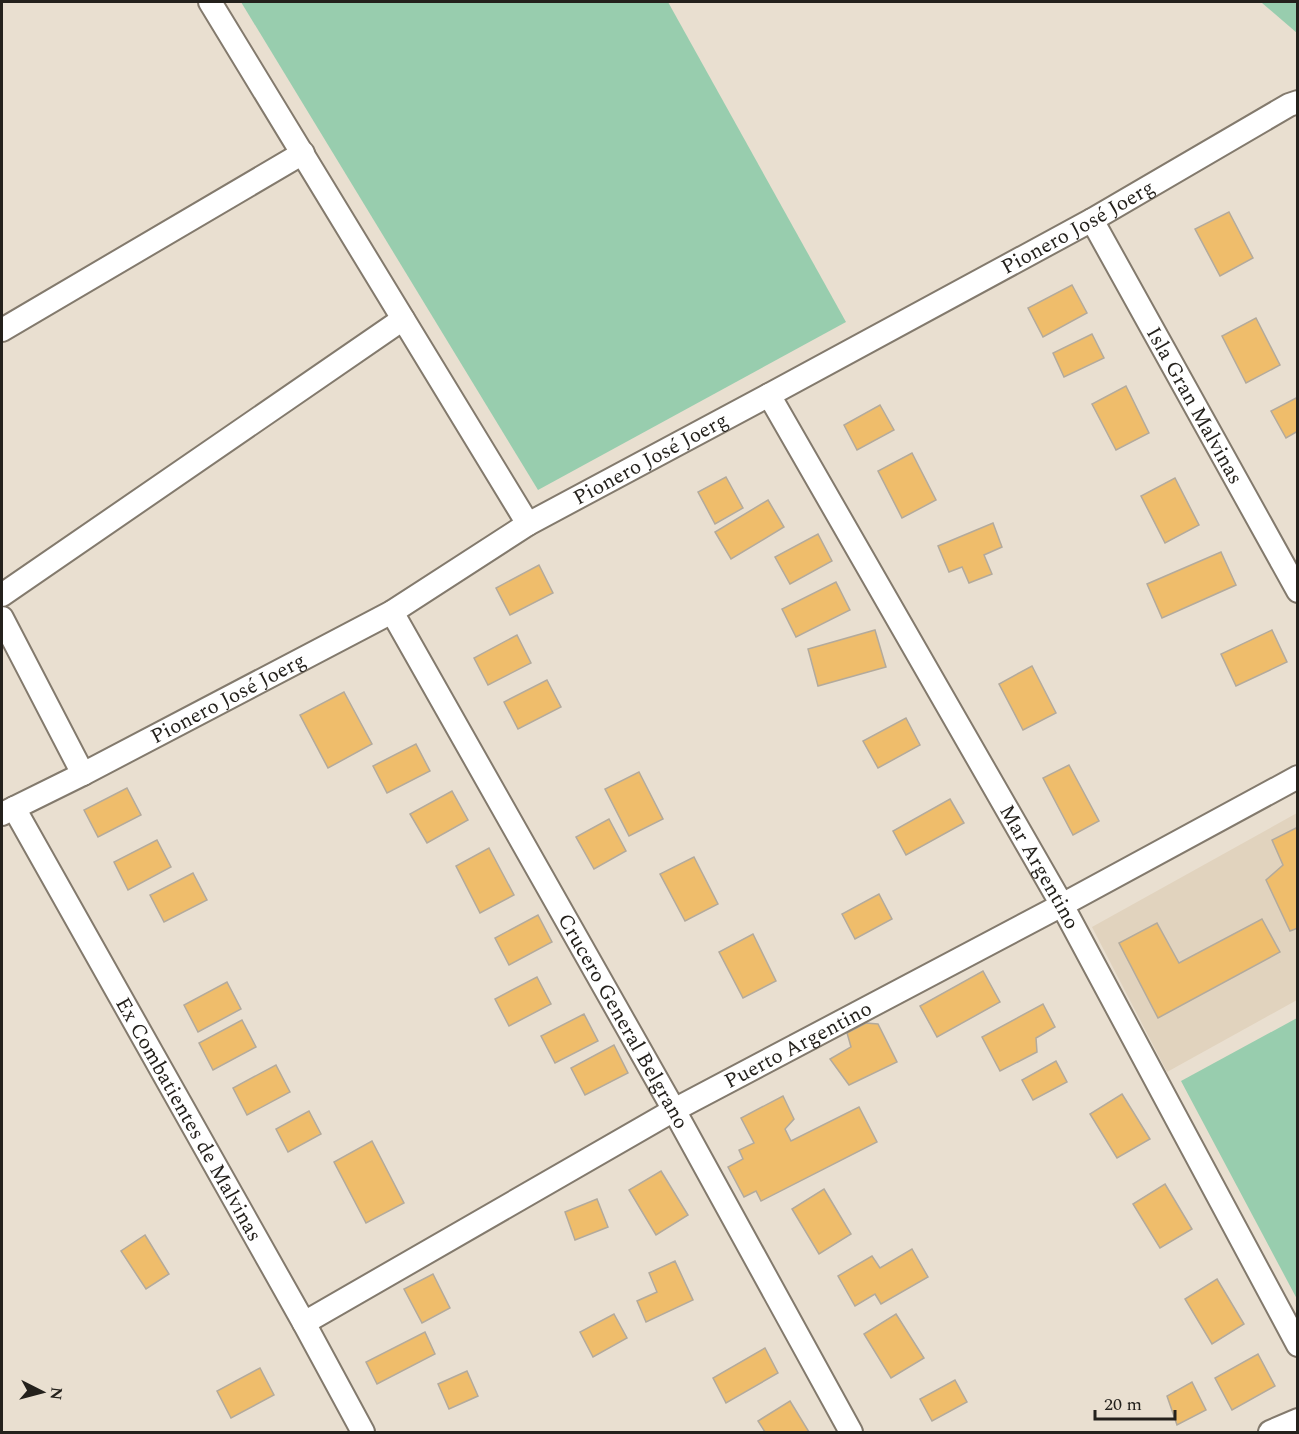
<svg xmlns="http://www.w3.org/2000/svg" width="1299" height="1434" font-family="Spectral,serif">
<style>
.built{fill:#e1d3be}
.green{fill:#98cdae}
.building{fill:#efbd6b;stroke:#b3aa9c;stroke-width:1.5}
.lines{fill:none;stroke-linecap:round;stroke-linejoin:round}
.street-casing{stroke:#837a6d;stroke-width:26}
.street{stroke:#fff;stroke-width:22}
.labels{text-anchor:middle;stroke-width:4.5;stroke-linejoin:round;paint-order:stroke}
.street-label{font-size:21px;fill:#24211c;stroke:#e9dfd0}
</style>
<rect width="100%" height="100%" fill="#e9dfd0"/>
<path class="built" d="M 1297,813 L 1297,1000 L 1167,1072 L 1092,927 Z"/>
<g class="green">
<path d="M 241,2 L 668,2 L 846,322 L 538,490 Z"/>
<path d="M 1264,2 L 1297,2 L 1297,33 L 1262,3 Z"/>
<path d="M 1297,1018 L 1297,1299 L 1181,1081 Z"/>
</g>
<g class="building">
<path d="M 1229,212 L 1253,258 L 1220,276 L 1195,229 Z"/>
<path d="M 1072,285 L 1087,313 L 1043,337 L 1028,308 Z"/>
<path d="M 1256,318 L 1280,365 L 1246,383 L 1222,336 Z"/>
<path d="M 1092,334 L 1104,358 L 1064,377 L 1053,353 Z"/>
<path d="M 1126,386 L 1149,433 L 1116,450 L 1092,404 Z"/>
<path d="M 1298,397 L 1298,431 L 1286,438 L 1271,411 Z"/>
<path d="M 880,405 L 894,430 L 857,450 L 844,425 Z"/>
<path d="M 912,453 L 936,500 L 902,518 L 878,471 Z"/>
<path d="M 726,477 L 743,508 L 715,524 L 698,492 Z"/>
<path d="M 1175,478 L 1199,525 L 1165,543 L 1141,496 Z"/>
<path d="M 768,500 L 784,527 L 731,559 L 715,532 Z"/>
<path d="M 993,523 L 1002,547 L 984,555 L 992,574 L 969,583 L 962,567 L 949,572 L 938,546 Z"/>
<path d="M 818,534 L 832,561 L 790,584 L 775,557 Z"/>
<path d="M 1221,552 L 1236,585 L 1162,618 L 1147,584 Z"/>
<path d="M 539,565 L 553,593 L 510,615 L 496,588 Z"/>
<path d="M 836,582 L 850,610 L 796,637 L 782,609 Z"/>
<path d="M 875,630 L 886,667 L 818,686 L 808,649 Z"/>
<path d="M 1272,630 L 1287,662 L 1236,686 L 1221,654 Z"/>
<path d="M 517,635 L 531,663 L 488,685 L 474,658 Z"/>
<path d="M 1032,666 L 1056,713 L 1023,730 L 999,684 Z"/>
<path d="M 547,680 L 561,707 L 518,729 L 504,702 Z"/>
<path d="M 344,692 L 372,744 L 328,768 L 300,715 Z"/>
<path d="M 906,718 L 920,745 L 878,768 L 863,741 Z"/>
<path d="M 416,744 L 430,771 L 387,793 L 373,766 Z"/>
<path d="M 1069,765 L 1099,821 L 1073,835 L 1043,778 Z"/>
<path d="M 639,772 L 663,819 L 629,836 L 605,789 Z"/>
<path d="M 127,788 L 141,815 L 98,837 L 84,810 Z"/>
<path d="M 452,791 L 468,820 L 427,843 L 410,814 Z"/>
<path d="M 950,799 L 964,823 L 906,855 L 893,831 Z"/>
<path d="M 609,819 L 626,851 L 594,869 L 576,837 Z"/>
<path d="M 1298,827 L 1298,928 L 1290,931 L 1266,880 L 1283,865 L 1272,840 Z"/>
<path d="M 157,840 L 171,867 L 128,890 L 114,862 Z"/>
<path d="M 489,848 L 514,895 L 480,913 L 456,866 Z"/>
<path d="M 694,857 L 718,904 L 685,921 L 660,874 Z"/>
<path d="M 193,873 L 207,900 L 164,922 L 150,895 Z"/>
<path d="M 879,894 L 892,919 L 855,939 L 842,914 Z"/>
<path d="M 538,915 L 552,942 L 509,965 L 495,938 Z"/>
<path d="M 1262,919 L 1280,952 L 1158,1018 L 1119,943 L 1157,923 L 1179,963 Z"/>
<path d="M 753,934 L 776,981 L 743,998 L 719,952 Z"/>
<path d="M 983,971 L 1000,1002 L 937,1037 L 920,1006 Z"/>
<path d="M 537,977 L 551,1004 L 509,1026 L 495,999 Z"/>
<path d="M 227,982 L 241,1009 L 198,1032 L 184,1005 Z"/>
<path d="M 1043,1004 L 1055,1027 L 1036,1038 L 1037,1052 L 1000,1071 L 982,1037 Z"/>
<path d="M 584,1014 L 598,1041 L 555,1063 L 541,1036 Z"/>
<path d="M 242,1020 L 256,1047 L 213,1070 L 199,1043 Z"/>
<path d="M 866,1023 L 878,1024 L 897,1062 L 849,1085 L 830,1059 L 851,1047 L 847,1033 Z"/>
<path d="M 614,1045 L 628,1073 L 585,1095 L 571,1068 Z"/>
<path d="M 1056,1061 L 1067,1082 L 1033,1100 L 1022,1080 Z"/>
<path d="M 276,1065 L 290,1092 L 247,1115 L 233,1088 Z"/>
<path d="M 1122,1094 L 1150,1139 L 1117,1158 L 1090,1114 Z"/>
<path d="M 783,1096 L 794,1119 L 785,1129 L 791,1141 L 859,1107 L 877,1142 L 761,1201 L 756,1191 L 744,1197 L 728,1167 L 743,1159 L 739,1150 L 754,1143 L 741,1118 Z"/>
<path d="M 309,1111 L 321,1134 L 288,1152 L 276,1129 Z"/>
<path d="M 372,1141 L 404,1203 L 366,1223 L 334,1162 Z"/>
<path d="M 661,1171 L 688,1215 L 656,1235 L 629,1190 Z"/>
<path d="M 1165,1184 L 1192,1229 L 1160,1248 L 1133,1204 Z"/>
<path d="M 824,1189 L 851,1234 L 819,1254 L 792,1209 Z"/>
<path d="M 597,1199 L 608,1227 L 575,1240 L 565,1212 Z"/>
<path d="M 145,1235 L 169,1274 L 146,1289 L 121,1251 Z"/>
<path d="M 912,1249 L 928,1277 L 881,1304 L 875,1294 L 855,1306 L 838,1276 L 872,1256 L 880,1268 Z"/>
<path d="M 675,1261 L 693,1300 L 646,1322 L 637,1301 L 657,1292 L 649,1273 Z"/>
<path d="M 433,1274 L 450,1308 L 422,1323 L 404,1289 Z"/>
<path d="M 1217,1279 L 1244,1324 L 1212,1344 L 1185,1299 Z"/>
<path d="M 614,1314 L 627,1338 L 593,1357 L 580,1332 Z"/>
<path d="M 896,1314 L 924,1358 L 891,1378 L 864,1334 Z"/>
<path d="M 425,1332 L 435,1354 L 377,1384 L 366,1362 Z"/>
<path d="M 765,1348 L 778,1373 L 726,1403 L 713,1378 Z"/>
<path d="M 1258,1354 L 1275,1386 L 1232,1410 L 1215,1378 Z"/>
<path d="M 260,1368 L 274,1395 L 231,1418 L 217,1391 Z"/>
<path d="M 467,1371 L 478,1396 L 449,1409 L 438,1384 Z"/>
<path d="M 955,1380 L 967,1402 L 932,1421 L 920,1399 Z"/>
<path d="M 1192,1382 L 1206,1410 L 1177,1425 L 1167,1396 Z"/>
<path d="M 790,1401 L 809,1432 L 765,1432 L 758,1421 Z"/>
</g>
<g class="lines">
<defs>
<g id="street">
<path d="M 210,2 L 528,524"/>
<path id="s1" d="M 1092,220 L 1298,591"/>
<path d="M 2,330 L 303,153"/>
<path id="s2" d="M 769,395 L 1062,905 L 1298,1345"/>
<path d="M 2,595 L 403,319"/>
<path id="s3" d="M 392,612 L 674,1110 L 851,1432"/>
<path d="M 2,618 L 83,774"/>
<path id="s4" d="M 14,808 L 304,1323 L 363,1432"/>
<path id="s5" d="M 2,814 L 83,774 L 392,612 L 528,524 L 769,395 L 1092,220 L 1289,105 L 1298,102"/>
<path id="s6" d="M 304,1323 L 674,1110 L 1062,905 L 1298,777"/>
<path d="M 1270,1432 L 1298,1420"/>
</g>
</defs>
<use href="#street" class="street-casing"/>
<use href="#street" class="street"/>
</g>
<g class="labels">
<g class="street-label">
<text dy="7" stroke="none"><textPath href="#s5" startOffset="1226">Pionero José Joerg</textPath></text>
<text dy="7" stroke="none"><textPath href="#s1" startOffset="212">Isla Gran Malvinas</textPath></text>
<text dy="7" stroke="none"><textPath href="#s5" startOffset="740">Pionero José Joerg</textPath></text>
<text dy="7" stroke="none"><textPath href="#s5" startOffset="254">Pionero José Joerg</textPath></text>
<text dy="7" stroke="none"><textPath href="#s2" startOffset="544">Mar Argentino</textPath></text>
<text dy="7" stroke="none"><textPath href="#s3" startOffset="470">Crucero General Belgrano</textPath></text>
<text dy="7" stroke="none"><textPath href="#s6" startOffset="567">Puerto Argentino</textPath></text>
<text dy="7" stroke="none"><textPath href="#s4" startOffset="357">Ex Combatientes de Malvinas</textPath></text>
</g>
</g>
<rect width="1299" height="1434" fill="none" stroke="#24211c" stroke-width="6"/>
<g transform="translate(42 1392) rotate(96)" stroke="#e9dfd0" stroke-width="4.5" paint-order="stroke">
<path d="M0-4.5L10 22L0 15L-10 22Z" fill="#24211c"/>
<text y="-9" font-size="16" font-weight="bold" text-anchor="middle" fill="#24211c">N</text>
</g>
<path d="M1095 1410v9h80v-9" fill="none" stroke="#24211c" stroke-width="3"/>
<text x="1104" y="1410" font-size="18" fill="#24211c" stroke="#e9dfd0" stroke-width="4.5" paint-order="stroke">20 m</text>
</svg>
